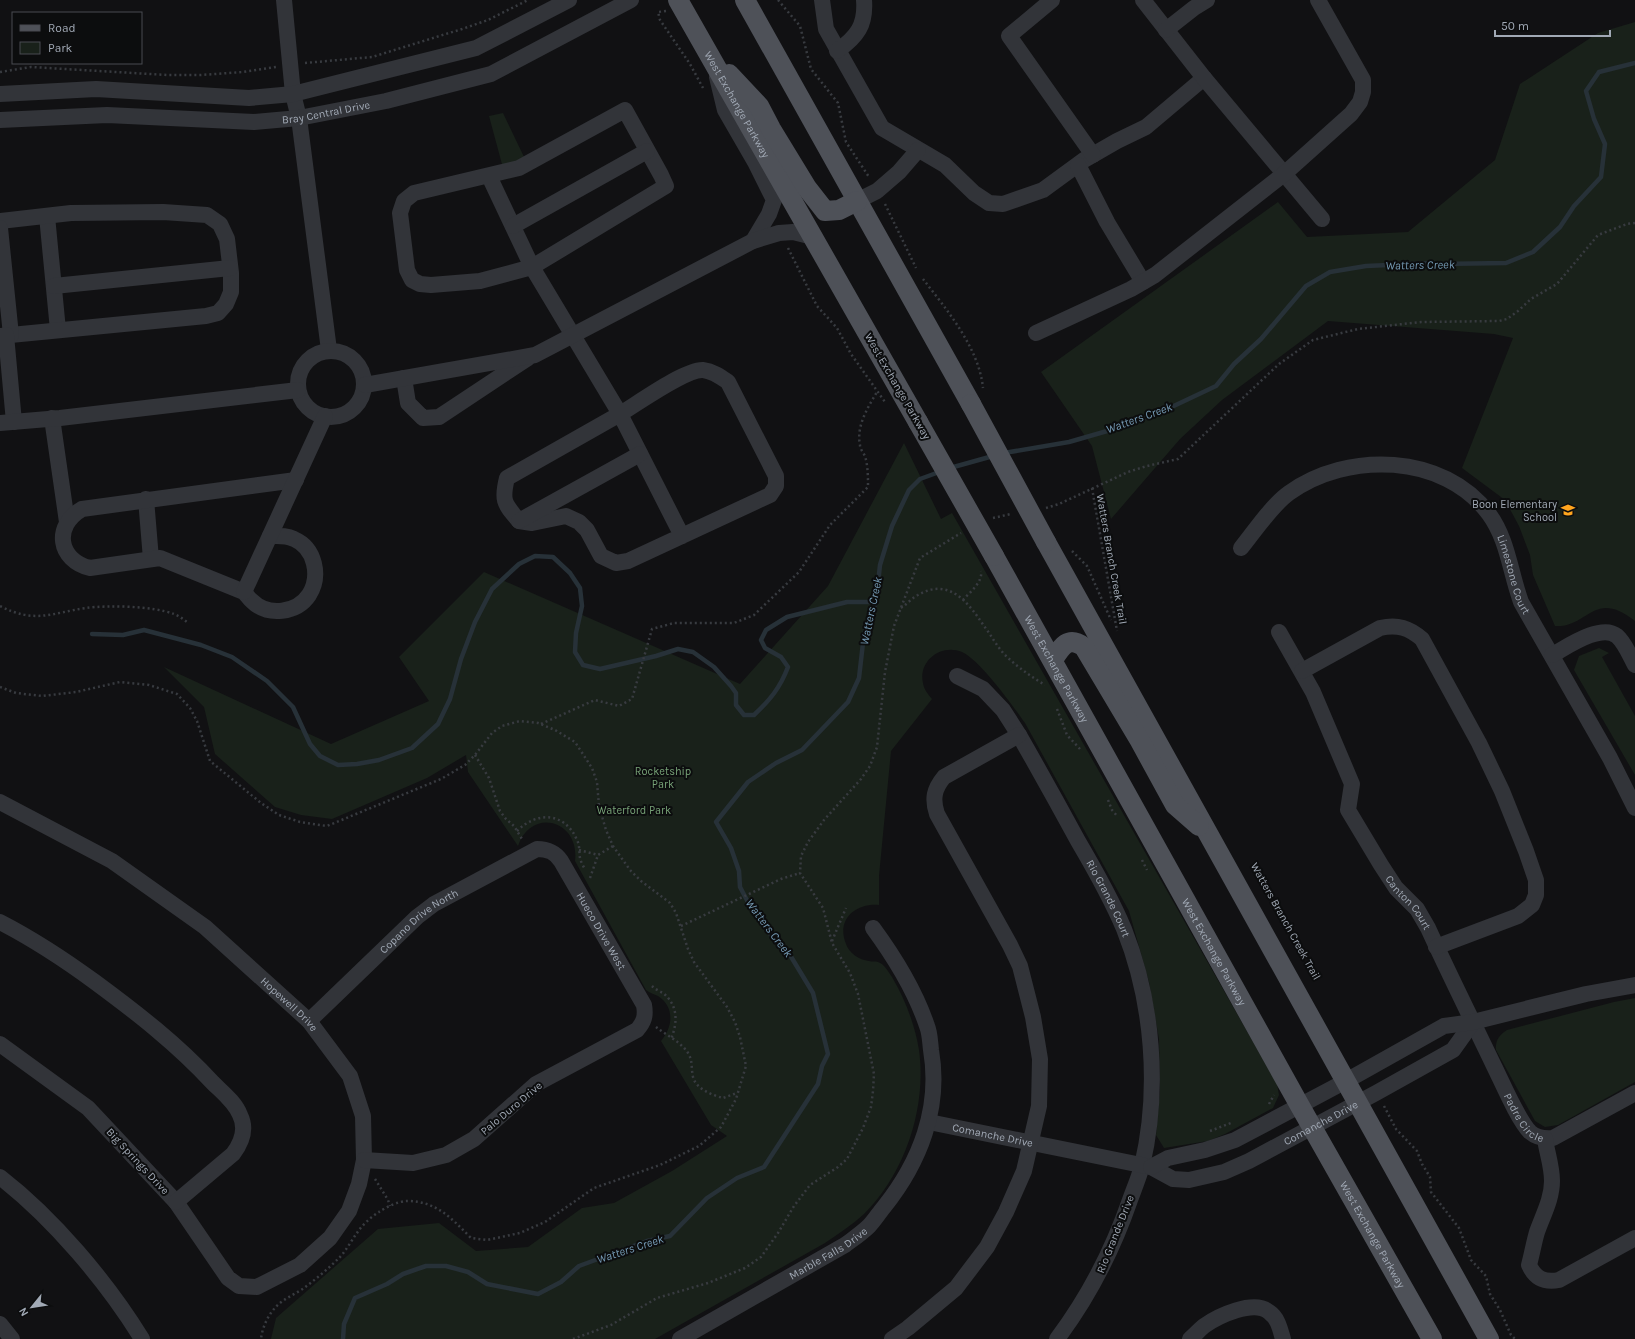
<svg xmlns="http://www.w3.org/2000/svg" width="1635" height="1339" font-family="Karla,sans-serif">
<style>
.green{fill:#19211a}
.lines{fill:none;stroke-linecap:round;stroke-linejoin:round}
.stream{stroke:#273138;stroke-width:4.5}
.path{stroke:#383b40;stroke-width:2.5;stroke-dasharray:2 3;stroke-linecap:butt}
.minor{stroke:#323439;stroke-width:16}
.major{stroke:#4e5158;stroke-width:20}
.major-bridge{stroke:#4e5158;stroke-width:20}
.labels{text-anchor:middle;stroke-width:4;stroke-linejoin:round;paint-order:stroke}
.street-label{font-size:11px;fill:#a1a9b5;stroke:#0c0d0e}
.poi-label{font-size:11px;fill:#a1a9b5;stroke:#0c0d0e;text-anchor:end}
.park-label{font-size:11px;fill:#77a277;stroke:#0c0d0e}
.water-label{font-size:12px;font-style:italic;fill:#759ab4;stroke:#0c0d0e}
</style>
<rect width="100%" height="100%" fill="#111113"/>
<g class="green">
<path d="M 1635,22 L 1635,621 C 1594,588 1588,628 1555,626 L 1533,575 L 1530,555 L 1519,526 L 1505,500 L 1462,468 L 1513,338 L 1494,334 L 1328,321 L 1222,400 L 1180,439 L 1111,519 L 1092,446 L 1041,372 L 1278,202 L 1307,237 L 1408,232 L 1495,160 L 1520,84 L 1598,33 Z"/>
<path d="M 503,113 L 525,159 L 503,168 L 489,116 Z"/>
<path d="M 904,443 L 941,519 L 952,513 L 1277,1084 L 1279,1095 L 1273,1108 L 1225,1134 L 1208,1141 L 1164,1148 L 1156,1135 L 1160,1091 L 1159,1039 L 1149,982 L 1129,911 L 1025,723 C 1013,706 980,660 962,652 C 941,643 918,661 923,683 C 924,690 928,694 932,699 L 891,751 L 879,876 L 879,905 C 855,903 836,920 846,944 C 849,953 859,960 869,961 C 872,962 875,961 878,962 C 884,964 888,971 892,977 C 905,999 915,1025 919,1050 C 927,1107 905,1174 864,1214 C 852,1225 838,1234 825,1243 L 655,1339 L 271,1339 L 276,1318 L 378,1229 L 439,1223 L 476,1251 L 528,1247 L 582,1208 L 614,1203 L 672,1171 L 727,1136 L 711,1125 L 661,1041 C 673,1027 675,1007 658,996 C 654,994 650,993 646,990 L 575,861 C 580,820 531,807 518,846 L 468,772 L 466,755 L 427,778 L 332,819 L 301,815 L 275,807 L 215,754 L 204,707 L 164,667 L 331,744 L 429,701 L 399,657 L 484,572 L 740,684 L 828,586 Z"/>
<path d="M 1599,648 L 1609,653 L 1602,657 L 1635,716 L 1635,775 L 1574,670 L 1579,656 Z"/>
<path d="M 1635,998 L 1635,1082 L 1558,1125 L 1545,1127 L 1535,1121 L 1496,1050 C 1495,1041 1499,1035 1507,1030 L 1614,1002 Z"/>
</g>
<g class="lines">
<g class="stream">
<path d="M 1004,453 L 1069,442 L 1121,427 L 1161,412 L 1216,386 L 1234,364 L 1261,339 L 1306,286 L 1330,272 L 1366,266 L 1434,263 L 1439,264 L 1506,263 L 1533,252 L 1560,227 L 1574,206 L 1601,177 L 1605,144 L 1594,119 L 1586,91 L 1599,72 L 1635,63"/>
<path d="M 950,468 L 993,456"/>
<path d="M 92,634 L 123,635 L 144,630 L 201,645 L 232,657 L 267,681 L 293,707 L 310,744 L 320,756 L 338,765 L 357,764 L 379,760 L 412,748 L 438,724 L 450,699 L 461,659 L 475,622 L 492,589 L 519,564 L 535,556 L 553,557 L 570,573 L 580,588 L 582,606 L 576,633 L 575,652 L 583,665 L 600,669 L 656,656 L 678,649 L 693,652 L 714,667 L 731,686 L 736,693 L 736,705 L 744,715 L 754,715 C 770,700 780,688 788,667 L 781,657 L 765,648 L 761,640 L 766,630 L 787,617 L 847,602 L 876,602"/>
<path d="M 343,1339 L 344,1324 L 355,1298 L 387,1284 L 403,1274 L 426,1266 L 446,1266 L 468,1272 L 487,1284 L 538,1294 L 561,1282 L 579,1266 L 647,1241 L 670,1236 L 707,1198 L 737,1178 L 764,1167 L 818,1084 L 822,1066 L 828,1054 L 813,993 L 790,955 L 771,935 L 749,904 L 740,887 L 739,871 L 731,848 L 716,822 L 748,782 L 776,763 L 802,750 L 848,702 L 859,678 L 864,634 L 876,602 L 880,565 L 892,526 L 909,490 L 920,479 L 942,471"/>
</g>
<g class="path">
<path d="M 778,0 L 800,26 L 811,69 L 838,103 L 846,142 L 869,177"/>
<path d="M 666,11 L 658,12 L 660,20 L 690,64 L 703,88"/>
<path d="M 305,63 L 372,57 L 462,29 L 488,20 L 528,0"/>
<path d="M 0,72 L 31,67 L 167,75 L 201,75 L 243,72 L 276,67"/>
<path d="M 885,204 L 916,268"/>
<path d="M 788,248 L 817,306 L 837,328 L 851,354 L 885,402"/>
<path d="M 923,279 C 947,310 979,348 983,388"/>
<path d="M 1092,488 L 1117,631"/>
<path d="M 1046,508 L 1059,504 L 1128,472 L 1147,466 L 1178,459 L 1279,364 L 1313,340 L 1358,329 L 1421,322 L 1499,321 L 1507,319 L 1518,311 L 1531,299 L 1557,284 L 1598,235 L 1627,224 L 1635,223"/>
<path d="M 993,518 L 1011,514"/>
<path d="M 1072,551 L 1087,566 L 1111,620"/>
<path d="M 963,600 C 970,592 983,582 981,571"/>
<path d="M 0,606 C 35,624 51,613 86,608 C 108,605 153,606 174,614 C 179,616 183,619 187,622"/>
<path d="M 901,608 C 907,604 912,598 918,595 C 949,577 968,602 984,626 C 991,635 996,645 1004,654 C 1016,666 1030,676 1045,685"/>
<path d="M 0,687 L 16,693 L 42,696 L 76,692 L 120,682 L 149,685 L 177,694 L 190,708 L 197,721 L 210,761 L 261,803 L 279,815 L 300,822 L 327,826 L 441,779 L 465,765 L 475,755 L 492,733 L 502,726 L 520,721 L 538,723 L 555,730 L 575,742 L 592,768 L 597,782 L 599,806 L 606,830 L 613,846 L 630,870 L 641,881 L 670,903 L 676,913 L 688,949 L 694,962 L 727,1007 L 735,1022 L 740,1037 L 746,1066 L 736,1099 L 721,1127 L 699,1146 L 660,1165 L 594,1188 L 545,1222 L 520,1233 L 487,1240 L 471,1238 C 452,1219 437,1201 407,1201 C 399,1201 386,1207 379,1212 C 371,1217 362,1225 357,1233 C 351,1241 346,1251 339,1258 C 329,1268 316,1279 304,1288 C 294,1295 282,1299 274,1309 C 267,1317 262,1329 261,1339"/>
<path d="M 1057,709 L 1067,735 L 1080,749"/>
<path d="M 541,724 L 595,700 L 619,706 L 632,699 L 652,629 L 674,623 L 734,623 L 754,615 L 799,572 L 830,525 L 868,487 C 868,477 868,466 865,456 C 863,452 860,449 860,445 C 856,426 868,407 877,392"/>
<path d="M 475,755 L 489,778 L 500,811 L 506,819 L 514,826 L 522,839"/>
<path d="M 1108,800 L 1112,810 L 1118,817"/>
<path d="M 517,831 C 537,811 565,812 577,840 C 580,846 579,852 580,858 C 581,862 583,866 585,869"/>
<path d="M 579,850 L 598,855 L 613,846"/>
<path d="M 1142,860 L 1147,870"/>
<path d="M 590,878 L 598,855"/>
<path d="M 681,926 L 781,879 L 800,873"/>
<path d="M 832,941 L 846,908"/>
<path d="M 652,986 C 655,989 659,991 663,993 C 678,1005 678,1022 671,1039"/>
<path d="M 656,1027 C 666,1035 681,1042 688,1053 C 693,1061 691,1069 693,1077 C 696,1089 712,1095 723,1098 L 737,1093"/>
<path d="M 1269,1104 L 1274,1095"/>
<path d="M 1384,1106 L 1396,1129 L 1417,1151 L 1422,1164 L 1430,1177 L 1431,1192 L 1459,1228 L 1471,1260 L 1486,1276 L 1490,1294 L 1500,1310 L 1511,1335 L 1515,1339"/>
<path d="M 1210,1131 L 1231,1123"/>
<path d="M 375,1179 L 388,1200 L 390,1206"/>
<path d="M 573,1339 L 611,1325 L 657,1298 L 708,1283 L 745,1268 L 761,1257 L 778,1233 L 794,1206 L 810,1185 L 838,1167 L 847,1159 L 863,1128 L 871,1107 L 873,1091 L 874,1074 L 858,994 L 850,973 L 832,943 L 823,908 L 800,873 L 801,856 L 808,842 L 824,820 L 861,779 L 870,766 L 877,747 L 885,672 L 894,626 L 920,558 L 961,533"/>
</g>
<g class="minor">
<path d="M 284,0 L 293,94 L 299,118 L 329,350"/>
<path d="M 822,0 L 826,29 L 882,128 L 945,165 L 974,193 L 989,203 L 1003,204 L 1043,190 L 1084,160 L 1117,141 L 1146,127 L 1204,78"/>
<path d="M 1052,0 L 1009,36 L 1093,155"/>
<path d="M 1143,0 L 1204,78 L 1322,219"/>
<path d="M 1166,30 L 1194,8 L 1207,0"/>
<path d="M 837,51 C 857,37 866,25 864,0"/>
<path d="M 717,77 L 725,110 L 755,162 L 774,200 L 769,214 L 753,241"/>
<path d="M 0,94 L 96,89 L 249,98 L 293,94 L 476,48 L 569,0"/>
<path id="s1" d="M 0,120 L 107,115 L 254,122 L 299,118 L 386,101 L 491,74 L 631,0"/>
<path d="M 1078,165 L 1107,222 L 1143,282"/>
<path d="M 489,176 L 532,267 L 480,281 L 431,285 L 420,284 L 412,280 L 407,270 L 400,213 L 404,201 L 414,193 L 519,168 L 625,110 L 661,175 L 666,186 L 532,267 L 620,414 L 507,478 C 501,502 505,504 519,521 L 532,523 L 566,516 L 579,522 L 587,530 L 601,556 L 616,563 L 628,561 L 770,495 L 776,486 L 776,476 L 728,382 C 721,377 713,371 703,370 C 685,369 637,404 620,414 L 682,536"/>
<path d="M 857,201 L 877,191 L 899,172 L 918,150"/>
<path d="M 47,216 L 58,330"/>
<path d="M 0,221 L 71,213 L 163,212 L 207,215 L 220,224 L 227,239 L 231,273 L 231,292 L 226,304 L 218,313 L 206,316 L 0,336"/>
<path d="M 513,226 L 647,151"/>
<path d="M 0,228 L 11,335"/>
<path d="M 54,286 L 230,268"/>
<path d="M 1036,333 L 1131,289 L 1155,275 L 1284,174 L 1351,114 L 1360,102 L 1363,92 L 1363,80 L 1318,0"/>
<path d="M 6,335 L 14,422"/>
<circle cx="331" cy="384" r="33"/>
<path d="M 404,378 L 408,403 L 423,418 L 439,417 L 528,358"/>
<path d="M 365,385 L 535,355 L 753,241 L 779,233 L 793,232 L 813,237"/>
<path d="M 52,418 L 67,522"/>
<path d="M 0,423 L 60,418 L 298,390"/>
<path d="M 146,499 L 151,559"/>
<path d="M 519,521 L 640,454"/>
<path d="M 270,536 C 279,536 286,535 294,539 C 315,548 321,576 309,595 C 297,613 268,617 252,601 C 249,599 247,595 244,592 L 160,558 L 90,568 C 58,560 53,526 82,509 L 296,480"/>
<path id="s2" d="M 1241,548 C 1254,532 1272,505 1289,493 C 1347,451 1444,453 1489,514 C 1508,540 1510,572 1521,602 L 1610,758 L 1635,808"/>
<path d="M 244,592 L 325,416"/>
<path id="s3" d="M 1279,632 L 1313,692 L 1352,784 L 1348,810 L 1381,865 L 1396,888 L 1417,909 L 1428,928 C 1449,974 1472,1020 1494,1066 C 1502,1082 1518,1120 1530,1132 C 1537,1138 1544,1139 1553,1138 L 1635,1093"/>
<path d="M 1552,655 C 1567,647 1601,623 1617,636 C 1625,643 1630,656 1635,665"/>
<path d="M 1302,671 L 1380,628 C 1398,624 1409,628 1422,639 L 1479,743 L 1502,791 L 1526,851 L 1536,880 L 1536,895 L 1532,905 L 1518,916 L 1436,947"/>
<path id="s4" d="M 957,676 L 983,689 L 1003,710 L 1019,735 C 1039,770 1059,806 1078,841 C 1095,870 1111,898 1124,929 C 1153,1002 1160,1089 1142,1166 C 1139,1177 1134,1189 1130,1200 C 1112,1252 1090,1295 1057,1339"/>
<path id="s5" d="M 0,802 L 112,861 L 205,927 L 309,1021 L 350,1076 L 363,1116 L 364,1160 L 359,1184 L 349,1211 L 330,1238 L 300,1265 L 257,1287 L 239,1286 L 228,1278 L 176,1202 L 88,1108 L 0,1044"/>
<path d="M 0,922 C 33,939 65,960 95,982 C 137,1013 177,1044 213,1083 C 222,1092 235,1102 240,1115 C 247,1129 242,1142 233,1154 L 176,1202"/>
<path id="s6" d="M 309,1021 L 417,917 L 434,904 L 537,849 C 548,849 555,852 561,861 L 644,1005 C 646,1016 644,1022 637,1030 L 536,1084 L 474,1139 L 446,1155 L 413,1163 L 364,1160"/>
<path id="s7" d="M 929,1122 L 1151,1167 L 1173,1179 L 1189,1180 L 1224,1172 L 1249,1161 L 1376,1093 L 1453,1050 L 1473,1022"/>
<path d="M 1545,1139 C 1547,1153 1552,1166 1552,1181 C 1552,1199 1543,1215 1537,1232 C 1534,1242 1532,1254 1529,1265 C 1535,1278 1544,1283 1559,1280 L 1635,1238"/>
<path d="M 1151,1167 L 1168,1158 L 1205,1150 L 1235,1140 L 1346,1081 L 1444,1026 L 1473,1022 L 1586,994 L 1635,985"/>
<path d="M 0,1177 C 53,1218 107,1282 142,1339"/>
<path d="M 0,1324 L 12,1339"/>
<path id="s8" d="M 680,1339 L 845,1245 C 853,1239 862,1233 869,1226 C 874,1221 879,1213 884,1207 C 920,1162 941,1108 931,1050 C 930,1042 930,1033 927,1026 C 915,990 895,958 873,928"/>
<path d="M 892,1339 L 908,1328 L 956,1288 L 987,1247 L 1006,1212 L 1024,1171 L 1039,1106 L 1040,1059 L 1033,1017 L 1020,966 L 1010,945 L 937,814 C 932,799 934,789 944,777 L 1019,735"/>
<path d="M 1190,1339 C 1195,1335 1199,1330 1204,1326 C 1218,1316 1254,1299 1269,1312 C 1278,1318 1280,1329 1283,1339"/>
</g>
<g class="major">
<path id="s9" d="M 678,0 L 918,422"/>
<path d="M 745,0 L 971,404"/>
<path d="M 729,74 L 759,106 L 771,129 L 807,188 L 825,211 L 839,210 L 857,201"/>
<path d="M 1046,542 L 1489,1339"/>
<path id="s10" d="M 994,556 L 1300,1106 L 1432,1339"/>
<path d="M 1053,660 C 1061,647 1068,635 1084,647 L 1140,741 L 1175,805 L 1199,826"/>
</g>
<g class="major-bridge">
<path d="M 971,404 L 1046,542"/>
<path d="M 918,422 L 994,556"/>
</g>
</g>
<defs>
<symbol id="school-bare" viewBox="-9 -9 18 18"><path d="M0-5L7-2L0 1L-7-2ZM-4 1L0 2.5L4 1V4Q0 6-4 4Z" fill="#ffa51e" stroke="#0c0d0e" stroke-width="2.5" paint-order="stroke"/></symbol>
</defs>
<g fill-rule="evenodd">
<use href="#school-bare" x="1558" y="500" width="20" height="20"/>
</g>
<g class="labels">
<g class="street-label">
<text dy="4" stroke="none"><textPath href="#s9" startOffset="120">West Exchange Parkway</textPath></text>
<text dy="4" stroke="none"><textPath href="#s1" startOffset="327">Bray Central Drive</textPath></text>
<text transform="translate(898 386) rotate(60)" y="4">West Exchange Parkway</text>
<text transform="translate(1112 559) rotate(80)" y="4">Watters Branch Creek Trail</text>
<text dy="4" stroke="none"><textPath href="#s2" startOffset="360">Limestone Court</textPath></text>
<text dy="4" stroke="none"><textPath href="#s10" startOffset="129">West Exchange Parkway</textPath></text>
<text dy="4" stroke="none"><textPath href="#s4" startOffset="274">Rio Grande Court</textPath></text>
<text dy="4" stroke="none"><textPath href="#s3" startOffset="306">Canton Court</textPath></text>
<text transform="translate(1286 921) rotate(61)" y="4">Watters Branch Creek Trail</text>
<text dy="4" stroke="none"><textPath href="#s6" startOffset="149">Copano Drive North</textPath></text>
<text dy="4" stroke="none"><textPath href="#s6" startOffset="397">Hueco Drive West</textPath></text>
<text dy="4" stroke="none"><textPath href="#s10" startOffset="453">West Exchange Parkway</textPath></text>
<text dy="4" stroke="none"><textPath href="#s5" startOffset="355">Hopewell Drive</textPath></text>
<text transform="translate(511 1108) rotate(-40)" y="4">Palo Duro Drive</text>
<text dy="4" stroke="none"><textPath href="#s3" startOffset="552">Padre Circle</textPath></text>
<text dy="4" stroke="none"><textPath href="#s7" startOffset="412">Comanche Drive</textPath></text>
<text dy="4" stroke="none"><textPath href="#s7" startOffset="65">Comanche Drive</textPath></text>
<text transform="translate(138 1161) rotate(47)" y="4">Big Springs Drive</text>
<text transform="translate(1115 1234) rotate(-68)" y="4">Rio Grande Drive</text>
<text dy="4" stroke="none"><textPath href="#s10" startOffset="777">West Exchange Parkway</textPath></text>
<text dy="4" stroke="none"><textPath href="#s8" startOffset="171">Marble Falls Drive</textPath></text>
</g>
<g class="poi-label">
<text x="1557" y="508">Boon Elementary<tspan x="1557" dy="13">School</tspan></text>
</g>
<g class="park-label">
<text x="663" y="775">Rocketship<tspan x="663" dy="13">Park</tspan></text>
<text x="634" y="814">Waterford Park</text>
</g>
<g class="water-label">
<text transform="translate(1420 265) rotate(-1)" y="4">Watters Creek</text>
<text transform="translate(1139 418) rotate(-20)" y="4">Watters Creek</text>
<text transform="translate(871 611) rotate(-78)" y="4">Watters Creek</text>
<text transform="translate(769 928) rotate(53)" y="4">Watters Creek</text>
<text transform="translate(630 1249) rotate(-18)" y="4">Watters Creek</text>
</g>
</g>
<rect x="12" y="12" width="130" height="52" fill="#0c0d0e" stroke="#484b51"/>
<rect x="20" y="25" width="20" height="6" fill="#4e5158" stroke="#484b51"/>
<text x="48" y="32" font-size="12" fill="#a1a9b5">Road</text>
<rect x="20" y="42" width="20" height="12" fill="#19211a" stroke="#484b51"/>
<text x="48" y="52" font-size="12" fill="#a1a9b5">Park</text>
<g transform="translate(32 1307) rotate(240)" stroke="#0c0d0e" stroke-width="3" paint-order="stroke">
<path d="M0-3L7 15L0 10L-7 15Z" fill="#a1a9b5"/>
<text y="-6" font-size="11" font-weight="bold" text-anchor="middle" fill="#a1a9b5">N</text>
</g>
<path d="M1495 30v6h115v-6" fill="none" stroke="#a1a9b5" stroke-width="2"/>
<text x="1501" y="30" font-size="12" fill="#a1a9b5" stroke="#0c0d0e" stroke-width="3" paint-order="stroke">50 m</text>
</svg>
